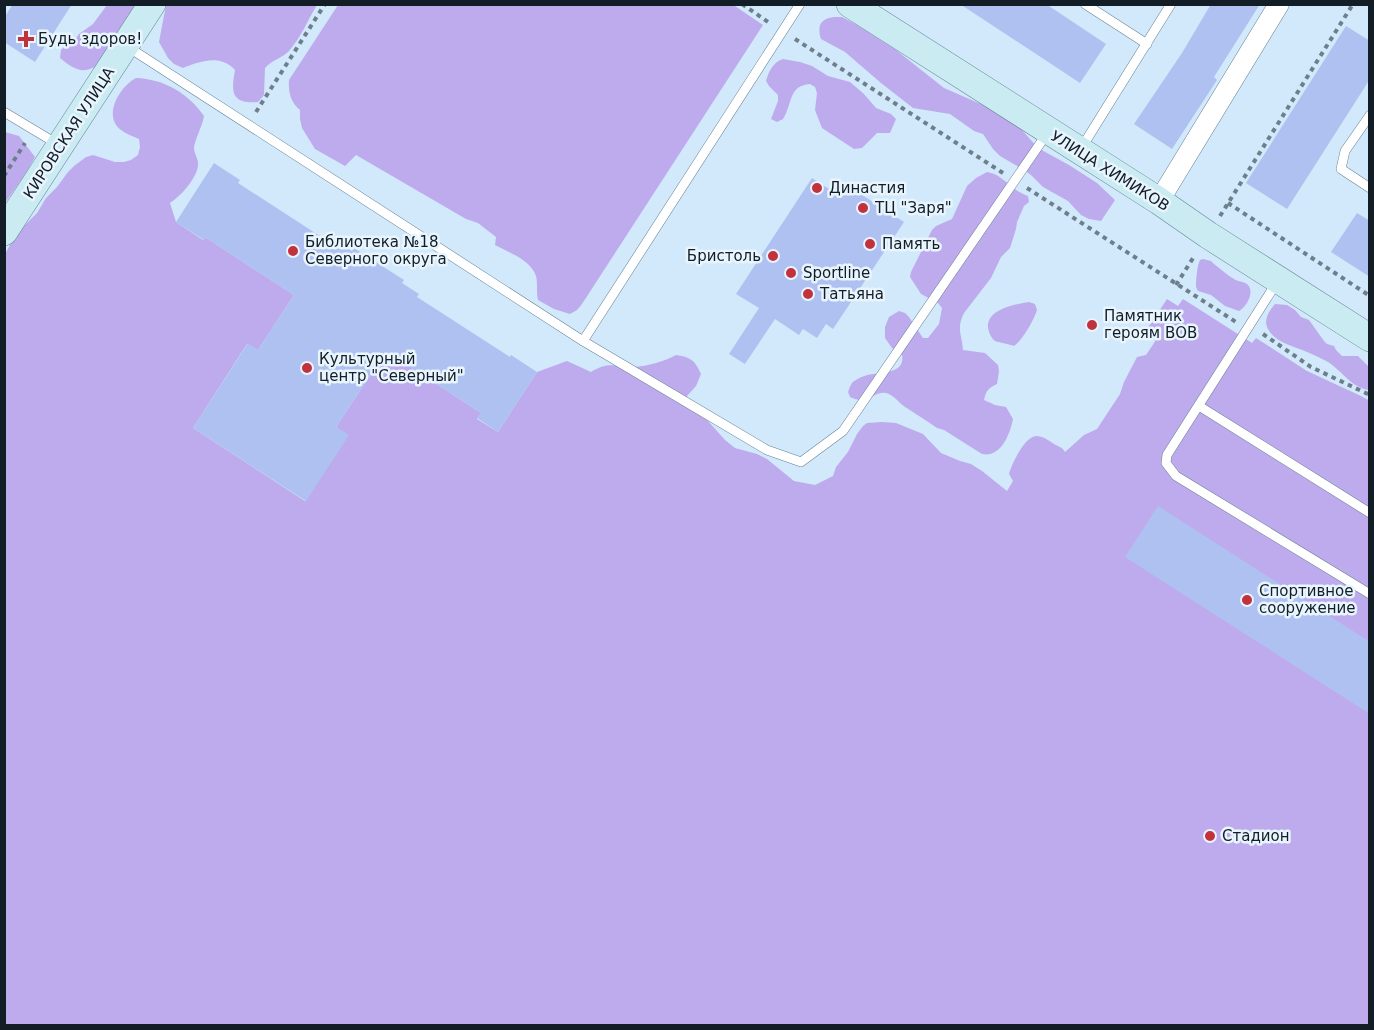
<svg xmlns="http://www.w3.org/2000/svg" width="1374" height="1030" font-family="'DejaVu Sans',sans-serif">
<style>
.green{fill:#beabed}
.building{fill:#afc1f1}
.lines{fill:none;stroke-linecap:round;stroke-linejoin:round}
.lane-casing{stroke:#668196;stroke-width:10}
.street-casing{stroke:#668196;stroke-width:21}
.secondary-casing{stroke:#668196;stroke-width:28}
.path{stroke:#6e7f8c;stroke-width:4;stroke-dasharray:4.5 4.5;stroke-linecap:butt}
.lane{stroke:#fff;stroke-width:9}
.street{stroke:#fff;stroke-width:20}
.secondary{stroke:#c9ebf1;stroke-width:27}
.poi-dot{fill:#c2323c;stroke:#e8f4fe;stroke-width:2}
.labels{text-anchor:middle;stroke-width:5;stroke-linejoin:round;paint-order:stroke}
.poi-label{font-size:15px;fill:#121d25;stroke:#e8f4fe;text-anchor:start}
.street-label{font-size:15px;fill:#121d25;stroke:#e8f4fe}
</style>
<rect width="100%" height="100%" fill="#d1e9fb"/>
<g class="green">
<path d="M 732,4 L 763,25 L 582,304 L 577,310 L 570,314 L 554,309 L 538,300 C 536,292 538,284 536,276 C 531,260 508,252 495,245 L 496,237 L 478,223 L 466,219 L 356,155 L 345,166 L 315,149 L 302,128 L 300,119 L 300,110 C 291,103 288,92 289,80 L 338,5 Z"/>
<path d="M 107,5 L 141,5 L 101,63 C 84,75 76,71 60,58 L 61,50 L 67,44 L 75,40 L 79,34 L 93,24 Z"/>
<path d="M 166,5 L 166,4 L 317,5 C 307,21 302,36 289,51 C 281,59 273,59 265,68 L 264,95 L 258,102 C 231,104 231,92 235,70 C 221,54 200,61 183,68 L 174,64 L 168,58 L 159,42 Z"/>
<path d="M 834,17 L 842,17 L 857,25 L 896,50 L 944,88 L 983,105 L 1014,121 L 1038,148 L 1069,165 L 1097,183 L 1115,200 L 1101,221 L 1089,219 L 1081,215 L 1068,201 L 1043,187 L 1031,175 L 1024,170 L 1000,156 L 993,149 L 983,134 L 974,131 L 950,114 L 913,108 L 881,83 L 845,52 L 821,39 C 817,26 820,19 834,17 Z"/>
<path d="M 783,59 L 800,62 L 812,66 L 828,76 L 850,82 L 864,94 L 876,108 L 891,114 L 896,119 L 890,133 L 877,133 L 862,148 L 854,149 L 822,128 L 815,110 L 817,93 L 815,87 L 810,84 C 788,86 793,103 783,119 L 777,122 L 771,119 L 778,101 L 778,95 L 769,86 L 766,81 C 769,71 773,62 783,59 Z"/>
<path d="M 136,78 C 164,79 188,93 204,116 C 202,127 195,139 194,148 C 194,154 199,159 198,166 C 196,179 181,196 170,203 L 176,222 L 203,240 L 205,237 L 294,295 L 258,350 L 247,344 L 193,428 L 305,501 L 348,435 L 336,427 L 386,351 L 481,413 L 477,419 L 498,432 L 537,372 L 567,361 L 591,372 C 609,361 615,367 634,367 C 648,366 663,362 676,355 C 690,357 695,360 701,374 L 696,386 L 687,396 L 689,409 L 699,413 L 708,421 L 725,440 L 735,448 L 757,454 L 767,459 L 794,481 L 815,485 L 833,476 L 836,467 L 848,452 L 857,434 L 863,426 L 867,423 L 882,422 L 896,423 L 923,434 L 941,453 L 960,461 L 971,464 L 982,471 L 1007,491 L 1013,481 L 1009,474 C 1012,464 1024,437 1036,436 C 1043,436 1048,440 1054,444 C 1059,447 1062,447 1065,452 L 1084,435 L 1097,429 L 1120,394 L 1124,382 L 1137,357 L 1146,355 L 1158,337 L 1147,329 L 1167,299 L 1178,306 L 1183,299 L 1252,343 L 1256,338 L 1307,371 L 1361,396 L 1370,401 L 1369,1025 L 5,1025 L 4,256 L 11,243 L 20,230 L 37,213 L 46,198 L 57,187 L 68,172 L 74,166 L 86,157 L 93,155 L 115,162 L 124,162 L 131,160 L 138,155 L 140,147 L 139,139 C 133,136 126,134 121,130 C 102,116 120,86 136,78 Z"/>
<path d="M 5,132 L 19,136 L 35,157 L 26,173 L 5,203 Z"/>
<path d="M 987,172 C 999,174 1004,181 1014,188 C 1018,192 1023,194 1028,196 L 1029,202 L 1024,206 L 1017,222 L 1016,229 L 1010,248 L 1001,257 L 991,278 L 964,313 C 956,329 962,334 963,350 L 985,353 L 998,365 L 999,371 L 997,384 C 988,388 986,391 984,400 L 995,405 L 1006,407 L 1013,419 C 1010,434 1001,458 982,454 L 944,430 L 937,428 C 927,421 916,414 905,407 C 899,403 894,395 886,393 C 873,391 868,406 850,397 L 848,392 C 850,387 851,382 856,380 C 860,377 869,374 874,374 C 887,372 905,372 902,355 L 892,348 L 885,338 L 885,327 L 889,317 L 899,311 L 905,313 L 909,317 L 923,338 L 928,338 L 939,324 L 942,308 L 938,303 L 921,294 L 910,277 L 911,272 L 932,230 L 936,226 L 952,219 L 967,186 L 976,178 Z"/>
<path d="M 1203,259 L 1211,261 L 1214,264 C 1221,269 1227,275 1234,279 C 1239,282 1244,281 1248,285 C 1255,293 1246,307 1239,311 L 1225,306 L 1211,295 L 1198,291 L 1196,287 C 1196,280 1197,266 1200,260 Z"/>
<path d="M 1029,302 L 1035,304 L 1037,310 C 1034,320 1022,341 1014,346 C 1009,344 1001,343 995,341 C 991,338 989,333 988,328 C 986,309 1016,304 1029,302 Z"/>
<path d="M 1275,304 L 1287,305 L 1295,310 L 1301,317 L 1309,320 L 1324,341 L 1327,344 L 1334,346 L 1336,350 L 1342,356 L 1358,356 L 1369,367 L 1369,390 C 1352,388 1342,371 1328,362 C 1321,358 1314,355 1307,352 C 1294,346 1275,343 1268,329 C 1263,320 1269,311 1275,304 Z"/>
</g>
<g class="building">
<path d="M 13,4 L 72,4 L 35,62 L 4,42 L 4,18 Z"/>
<path d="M 960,4 L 1046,4 L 1106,44 L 1080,83 Z"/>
<path d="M 1211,4 L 1260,4 L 1214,77 L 1217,80 L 1172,149 L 1134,124 L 1182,53 Z"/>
<path d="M 1346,26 L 1370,41 L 1370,79 L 1287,209 L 1246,183 Z"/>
<path d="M 214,163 L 240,180 L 238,183 L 329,242 L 332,238 L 352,251 L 354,248 L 404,280 L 402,283 L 419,294 L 417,297 L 510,357 L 511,355 L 537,372 L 498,432 L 477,418 L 481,413 L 386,351 L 336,427 L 349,435 L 306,501 L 193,428 L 248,343 L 258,350 L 294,295 L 205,237 L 204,240 L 176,222 Z"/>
<path d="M 812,178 L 841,197 L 848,186 L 904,222 L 833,329 L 826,324 L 817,338 L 803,329 L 799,335 L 775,319 L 745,364 L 729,354 L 759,308 L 736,294 Z"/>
<path d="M 1357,213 L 1370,221 L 1370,277 L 1331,252 Z"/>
<path d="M 1158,506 L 1370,642 L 1370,714 L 1125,557 Z"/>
</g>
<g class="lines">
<defs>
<g id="lane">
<path d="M 1085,4 L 1147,44"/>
<path d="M 128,47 L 583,341 L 800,4"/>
<path d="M 4,112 L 59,145"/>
<path d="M 1370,115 L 1345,151 L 1341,169 L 1370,188"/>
<path d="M 1082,147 L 1171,4"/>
<path d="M 1277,282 L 1167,455 L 1166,463 L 1176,476 L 1370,594"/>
<path d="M 583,341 L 767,450 L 801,462 L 843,431 L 1048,132"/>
<path d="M 1199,406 L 1370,513"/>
</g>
<path id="street" d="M 1159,201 L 1279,4"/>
<g id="secondary">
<path d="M 850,4 L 1159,201 L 1208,235 L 1370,338"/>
<path d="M 4,232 L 152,4"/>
</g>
</defs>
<use href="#lane" class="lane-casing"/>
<use href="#street" class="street-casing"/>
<use href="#secondary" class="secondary-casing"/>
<g class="path">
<path d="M 742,4 L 771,24"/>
<path d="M 795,39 L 1003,173"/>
<path d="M 256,112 L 325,4"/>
<path d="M 4,176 L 25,143"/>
<path d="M 1027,188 L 1236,322"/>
<path d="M 1228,203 L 1370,296"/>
<path d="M 1220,216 L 1353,4"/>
<path d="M 1176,285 L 1195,255"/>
<path d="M 1263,334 L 1311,367 L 1370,395"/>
</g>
<use href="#lane" class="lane"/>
<use href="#street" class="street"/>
<use href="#secondary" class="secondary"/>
</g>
<g class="poi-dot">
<path d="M23 30h6v6h6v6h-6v6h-6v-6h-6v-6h6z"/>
<circle cx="817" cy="188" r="6"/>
<circle cx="863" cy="208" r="6"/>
<circle cx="870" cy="244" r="6"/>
<circle cx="293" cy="251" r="6"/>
<circle cx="773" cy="256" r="6"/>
<circle cx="791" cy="273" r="6"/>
<circle cx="808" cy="294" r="6"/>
<circle cx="1092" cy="325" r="6"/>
<circle cx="307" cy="368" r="6"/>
<circle cx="1247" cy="600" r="6"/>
<circle cx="1210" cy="836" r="6"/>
</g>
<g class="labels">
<g class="poi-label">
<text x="38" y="44">Будь здоров!</text>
<text x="829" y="193">Династия</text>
<text x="875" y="213">ТЦ "Заря"</text>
<text x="305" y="247">Библиотека №18<tspan x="305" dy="17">Северного округа</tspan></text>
<text x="882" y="249">Память</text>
<text x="761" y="261" text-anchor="end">Бристоль</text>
<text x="803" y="278">Sportline</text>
<text x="820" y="299">Татьяна</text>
<text x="1104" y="321">Памятник<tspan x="1104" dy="17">героям ВОВ</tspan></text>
<text x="319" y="364">Культурный<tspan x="319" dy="17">центр "Северный"</tspan></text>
<text x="1259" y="596">Спортивное<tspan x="1259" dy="17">сооружение</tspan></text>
<text x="1222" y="841">Стадион</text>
</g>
<g class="street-label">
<text transform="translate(69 133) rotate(-57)" y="5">КИРОВСКАЯ УЛИЦА</text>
<text transform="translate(1110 171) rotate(32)" y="5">УЛИЦА ХИМИКОВ</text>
</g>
</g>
<rect width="1374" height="1030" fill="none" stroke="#121d25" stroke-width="12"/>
</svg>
